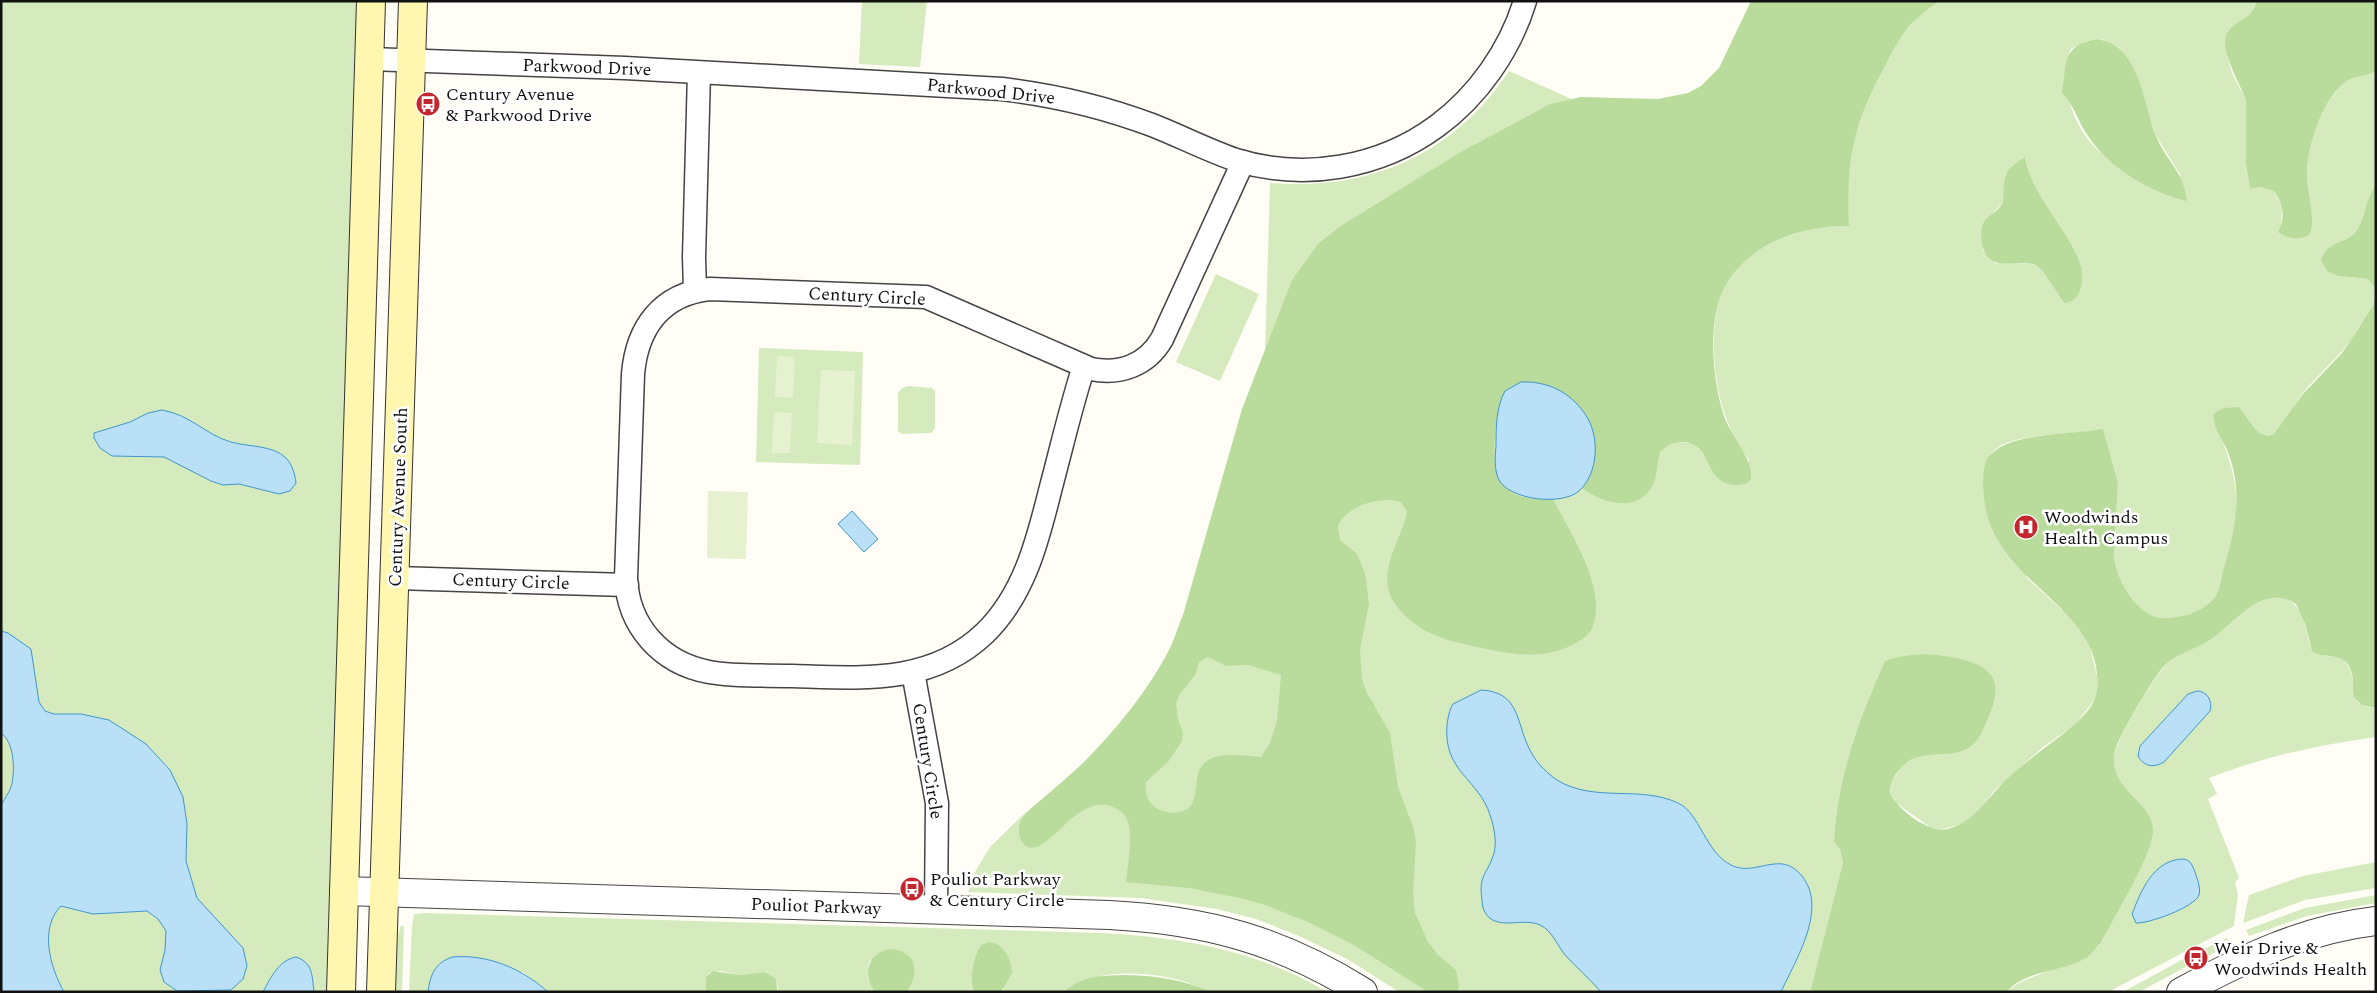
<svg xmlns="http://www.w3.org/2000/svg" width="2377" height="993" font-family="Spectral,serif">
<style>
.green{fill:#d5ebbd;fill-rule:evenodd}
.forest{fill:#b9dc9c;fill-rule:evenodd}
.pitch{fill:#e6f2cf}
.water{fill:#b9e0f7;stroke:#3f96cf}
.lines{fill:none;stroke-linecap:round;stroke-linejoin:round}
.minor-casing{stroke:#444;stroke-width:25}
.tertiary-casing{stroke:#444;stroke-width:30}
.secondary-casing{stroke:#333;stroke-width:30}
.minor{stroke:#fff;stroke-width:22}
.tertiary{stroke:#fff;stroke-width:28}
.secondary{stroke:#fff6b0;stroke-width:28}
.labels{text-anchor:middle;stroke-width:5;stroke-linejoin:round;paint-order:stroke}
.street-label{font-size:18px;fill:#111;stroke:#fff}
.poi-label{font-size:18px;fill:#111;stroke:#fff;text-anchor:start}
</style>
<rect width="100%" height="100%" fill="#fffdf5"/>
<g class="green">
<path d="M 1,1 L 358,1 L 327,992 L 1,992 Z"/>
<path d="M 862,1 L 927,1 L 920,67 L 859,64 Z"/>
<path d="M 1939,1 L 2257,1 L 2252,15 L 2227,32 C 2224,48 2229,69 2237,83 C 2240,90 2244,93 2246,101 L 2246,164 L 2250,189 L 2260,187 L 2274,191 L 2282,207 L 2281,226 L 2292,238 L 2304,237 C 2318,217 2308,197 2307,174 C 2307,147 2323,96 2347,81 C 2356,75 2367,77 2376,71 L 2376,184 C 2365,199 2365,222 2354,234 C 2344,243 2329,243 2322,256 L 2339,276 L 2368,279 L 2376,287 C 2376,326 2326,365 2303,393 C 2293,406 2287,424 2274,434 L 2267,436 L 2258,432 L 2244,413 L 2215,424 C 2239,477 2243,508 2226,564 C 2223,574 2221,589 2215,597 C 2208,606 2197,612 2186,615 C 2176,617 2163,620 2152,616 C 2132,607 2117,579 2114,557 L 2118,483 L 2103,430 C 2076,434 2018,433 1997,448 C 1991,452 1989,458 1986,464 L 2027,578 L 2074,621 L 2089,642 L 2097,676 L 2097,696 L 2076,724 L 2043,747 L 2011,775 L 1994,791 L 1980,810 L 1961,824 L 1941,830 L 1930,827 L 1896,803 L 1890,793 L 1892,781 L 1904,763 L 1921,755 L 1995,699 C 1996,688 1995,681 1988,671 L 1885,661 C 1858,721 1838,775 1834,841 L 1840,850 L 1843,862 L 1810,992 L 1781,992 L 1803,940 L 1812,913 L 1780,864 C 1731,873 1725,869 1698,828 C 1693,819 1688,809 1680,803 L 1662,992 L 1399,992 L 1349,960 L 1299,936 L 1256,919 L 1217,909 L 1141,898 L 968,892 L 970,887 L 1026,888 L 1033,879 L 972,877 L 990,847 L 1027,811 L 1021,820 L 1067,823 L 1076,814 L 1092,805 L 1195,674 L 1264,388 L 1270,183 C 1370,191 1453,155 1509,71 L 1688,151 L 1679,442 L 1693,443 L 1698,447 C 1715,466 1709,485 1741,484 L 1749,460 C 1728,432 1719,403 1715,368 C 1713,345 1713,320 1720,297 C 1736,247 1802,226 1848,225 C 1846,161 1853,125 1884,68 C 1892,53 1900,36 1912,23 C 1920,15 1930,8 1939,1 ZM 2097,39 L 2104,40 L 2133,68 L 2155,134 L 2181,176 C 2166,172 2111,160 2103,154 C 2075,134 2056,81 2071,49 L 2086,41 ZM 2025,157 C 2033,196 2062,230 2081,264 L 2064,303 L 2042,270 L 2034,264 L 1996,263 L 1983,251 L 1981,231 L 1991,215 L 2003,202 L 2004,179 Z"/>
<path d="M 1216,274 L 1259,294 L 1220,381 L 1176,362 Z"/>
<path d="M 759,348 L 863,352 L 860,465 L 756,462 Z"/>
<path d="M 908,386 L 932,388 L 935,391 L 935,428 L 931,433 L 902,434 L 898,431 L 898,393 L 902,388 Z"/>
<path d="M 2280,596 C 2303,602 2305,626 2310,646 L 2326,656 L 2340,657 L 2345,661 L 2351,670 L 2355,699 C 2360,706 2368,707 2376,708 L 2376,737 C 2318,745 2263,757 2209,778 L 2217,794 L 2208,799 L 2239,878 L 2235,883 L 2238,894 L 2234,926 L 2108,992 L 2007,992 L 2020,982 L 2090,955 L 2101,943 C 2114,917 2159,846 2151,821 C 2140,804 2115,786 2113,765 C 2112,745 2150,683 2164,667 C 2177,652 2197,649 2213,638 C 2234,623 2252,598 2280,596 Z"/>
<path d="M 2376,862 L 2376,888 L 2305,900 L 2243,923 L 2249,895 L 2303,876 Z"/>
<path d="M 2376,895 L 2376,903 L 2307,916 L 2249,936 L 2246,930 L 2305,908 Z"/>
<path d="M 425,913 L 1100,933 C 1180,937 1257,950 1327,992 C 1289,992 1252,993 1215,992 C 1204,991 1193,984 1182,981 C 1149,971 1092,968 1064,992 L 1001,992 L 1004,989 L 977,955 L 972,972 L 974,992 L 907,992 L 911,985 L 870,960 C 866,972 867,981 875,992 L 778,992 L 778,986 L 764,972 L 740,975 L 720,971 L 709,973 L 706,992 L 548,992 L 523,972 L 433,972 L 428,992 L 409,992 L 412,927 L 414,914 Z"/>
<path d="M 401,925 L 404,927 L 402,992 L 395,992 L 397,940 Z"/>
<path d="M 2227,938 L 2230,945 L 2200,960 L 2196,953 Z"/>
<path d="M 2191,955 L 2195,962 L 2139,992 L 2123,992 Z"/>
</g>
<g class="forest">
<path d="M 1751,1 L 1939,1 C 1930,8 1920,15 1912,23 C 1900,36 1892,53 1884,68 C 1853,125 1846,161 1849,226 C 1800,225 1741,246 1721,295 C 1708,327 1713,383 1724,416 C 1730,435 1757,463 1750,481 C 1746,484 1741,485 1735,485 C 1702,483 1713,440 1681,442 C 1673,442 1666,446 1660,452 C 1657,461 1658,472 1654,482 C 1641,514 1603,504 1582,488 L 1587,480 L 1505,391 C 1496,407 1491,456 1497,474 C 1499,479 1507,488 1511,492 C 1522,500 1540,498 1553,499 C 1570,533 1607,587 1593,626 C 1590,635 1581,640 1574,644 C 1542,661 1510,654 1477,647 C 1461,643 1444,640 1430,633 C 1415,626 1398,611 1391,597 C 1379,570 1399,542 1406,517 L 1407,511 L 1401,502 C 1382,495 1344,506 1338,527 L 1340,540 L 1357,554 L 1365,573 L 1369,604 L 1360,649 L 1362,679 L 1366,691 L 1390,733 L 1398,787 L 1413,827 L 1416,842 L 1413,894 L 1415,913 L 1428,942 L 1438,955 L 1456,970 L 1459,986 L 1457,992 L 1428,992 L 1354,945 L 1310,923 L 1265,905 L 1244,899 L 1189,888 L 1126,882 C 1128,863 1132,843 1129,825 C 1127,817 1122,811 1115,808 C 1076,787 1043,870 1022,842 C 1018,837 1018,827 1021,820 C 1026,811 1034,806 1042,799 C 1057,786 1073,773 1087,759 C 1118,727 1149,689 1169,650 C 1175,639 1178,626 1183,615 L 1242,409 L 1292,280 L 1318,244 L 1339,227 L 1459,153 L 1550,104 L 1581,97 L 1658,99 L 1688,93 L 1701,86 L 1719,68 ZM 1208,657 L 1226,666 L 1248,665 L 1281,675 L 1277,721 L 1270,743 L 1261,757 C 1239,756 1201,747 1197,779 C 1196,790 1196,800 1188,809 C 1167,819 1142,808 1146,782 L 1168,762 L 1182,741 L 1183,732 L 1178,720 L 1176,703 L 1180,694 L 1195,675 L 1199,662 Z"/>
<path d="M 2257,1 L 2376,1 L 2376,71 C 2367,77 2356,75 2347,81 C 2323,96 2307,147 2307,174 C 2307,190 2317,222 2309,235 C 2298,241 2288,238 2278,232 C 2286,217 2283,204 2274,191 L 2260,187 L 2250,189 L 2246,164 L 2246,101 C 2242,85 2213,43 2231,28 C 2243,16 2251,20 2257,1 Z"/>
<path d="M 2097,39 C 2140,45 2143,104 2156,136 C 2166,161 2183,170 2187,201 C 2150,192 2109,168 2088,136 C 2079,124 2073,103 2062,93 C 2067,62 2062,45 2097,39 Z"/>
<path d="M 2025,157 C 2032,197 2066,226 2080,263 C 2085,278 2082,303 2064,303 L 2042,270 L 2034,264 C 2013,260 1988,273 1982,244 C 1981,237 1980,228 1984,222 C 1989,214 1999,211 2003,202 C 2004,176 2002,172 2025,157 Z"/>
<path d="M 2376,184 L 2376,288 L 2368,279 L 2339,276 L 2328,272 L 2321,260 C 2326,242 2343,244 2354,234 C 2365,222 2365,199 2376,184 Z"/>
<path d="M 2376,295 L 2376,708 L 2362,705 L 2355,699 C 2351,689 2355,677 2350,668 C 2343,651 2324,660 2312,651 L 2305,624 L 2296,604 C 2264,582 2237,621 2213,638 C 2198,649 2178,652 2164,666 C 2152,679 2119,736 2115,751 C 2106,790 2153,801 2153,830 C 2154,852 2113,920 2101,943 C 2097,946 2094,951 2090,955 C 2067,973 2026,968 2007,992 L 1810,992 L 1843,862 L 1840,850 L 1834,841 C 1838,775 1858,721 1885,661 C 1902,655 1918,653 1937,655 C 1973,660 2010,667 1990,713 C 1985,725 1981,738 1971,746 C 1951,762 1919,745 1900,769 C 1894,776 1890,783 1890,793 C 1897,809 1929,834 1948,829 C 1977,821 1991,792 2013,773 C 2033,756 2055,741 2075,724 C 2085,715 2096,703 2097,690 C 2105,605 1993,586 1984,498 C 1983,487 1982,476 1985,464 C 1996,431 2073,435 2103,429 L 2118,483 L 2114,557 C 2117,579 2132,607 2153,616 C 2163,620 2176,617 2186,615 C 2197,612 2208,606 2215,597 C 2220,590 2221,579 2223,571 C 2235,533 2243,494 2229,455 C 2225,442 2211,427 2214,413 L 2224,408 L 2239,407 L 2258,432 L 2267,436 L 2274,434 L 2303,394 L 2342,353 L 2354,336 L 2372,307 Z"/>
<path d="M 989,942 C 1004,944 1011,958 1012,973 L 1001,992 L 974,992 C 969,978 973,958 981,945 Z"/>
<path d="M 889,949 C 916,950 921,971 907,992 L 875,992 C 862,975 867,954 889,949 Z"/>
<path d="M 713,971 L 740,975 L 764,972 L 775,978 L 778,992 L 706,992 L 706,977 Z"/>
<path d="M 1123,975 C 1155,975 1183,980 1212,992 L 1064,992 C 1082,975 1101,976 1123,975 Z"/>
</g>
<g class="pitch">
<path d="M 777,356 L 795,357 L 793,398 L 775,397 Z"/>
<path d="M 821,370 L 855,371 L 852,445 L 817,443 Z"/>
<path d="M 774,412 L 792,413 L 790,453 L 772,453 Z"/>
<path d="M 708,491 L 748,492 L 746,559 L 707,558 Z"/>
</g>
<g class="water">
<path d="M 1521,382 C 1548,381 1570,392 1585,414 C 1600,435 1599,473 1579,491 C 1562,506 1510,500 1499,480 C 1494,470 1495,457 1496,446 C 1496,428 1496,407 1505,391 Z"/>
<path d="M 162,410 C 191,415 206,435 231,442 C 249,447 273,445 286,458 C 292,464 295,474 296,483 L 290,491 L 279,494 L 239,484 L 223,485 L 211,481 L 164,457 L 112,456 L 100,448 L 94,438 L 94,433 L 130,422 L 148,413 Z"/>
<path d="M 852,511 L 878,539 L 864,552 L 838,524 Z"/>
<path d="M 1,631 L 8,633 L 31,649 L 39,702 L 45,711 L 54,714 L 81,714 L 109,720 L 146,744 L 170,770 L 183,797 L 187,824 L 186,861 L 197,898 L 243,948 L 247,966 L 243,979 L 231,990 L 177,991 L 164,982 L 160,970 L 165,950 L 166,931 L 158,919 L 147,911 L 93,914 L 61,906 C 39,928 50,967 64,992 L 1,992 L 1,805 C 5,798 11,790 12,783 C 15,769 14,742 1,733 Z"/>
<path d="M 1481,690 C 1519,692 1516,720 1528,746 C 1534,760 1544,771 1557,780 C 1594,803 1640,785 1678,803 C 1700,813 1705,852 1731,865 C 1749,874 1765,862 1783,864 C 1790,865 1797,870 1802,876 C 1828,909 1796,959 1781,992 L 1601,992 C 1590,979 1578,969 1566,956 C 1557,946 1553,931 1540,925 C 1523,917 1498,931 1486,914 C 1483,910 1482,904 1482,900 C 1478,874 1488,874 1494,853 C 1497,841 1494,827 1490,815 C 1479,779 1443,772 1447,725 C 1448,718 1449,710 1453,704 Z"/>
<path d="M 2197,691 C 2207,691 2213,701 2210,711 L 2164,762 C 2154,768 2144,767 2138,756 L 2140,746 L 2188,694 Z"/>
<path d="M 2183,859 C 2191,860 2192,865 2195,872 C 2197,879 2201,887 2199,895 C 2195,907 2148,924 2136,923 L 2132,914 C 2141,891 2153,860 2183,859 Z"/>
<path d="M 296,957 C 313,963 312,975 314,992 L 263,992 C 271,977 279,960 296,957 Z"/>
<path d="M 452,957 C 488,954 521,968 548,992 L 428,992 C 430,975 435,963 452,957 Z"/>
</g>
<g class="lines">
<defs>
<g id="minor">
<path d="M 370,59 L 625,68 L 1002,89 C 1053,95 1104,107 1152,125 C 1180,136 1207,150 1236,160 C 1304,181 1380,168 1437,126 C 1478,96 1510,50 1525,1"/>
<path d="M 695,291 L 694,257 L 699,73"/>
<path d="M 1084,366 C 1071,406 1062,446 1051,487 C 1038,539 1025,594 985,633 C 931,685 861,678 792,676 C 765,675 736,677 709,672 C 661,663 628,626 626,578 L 633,374 C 637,328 661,294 710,289 L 926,297 L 1091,369 C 1120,375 1147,365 1162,339 L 1243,162"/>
<path d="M 396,578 L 627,585"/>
<path d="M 913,672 L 937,803 L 936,910"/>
</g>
<g id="tertiary">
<path d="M 344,891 L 1109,915 C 1206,920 1280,940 1363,992"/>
<path d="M 2181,992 C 2243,959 2305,929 2376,921"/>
</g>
<g id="secondary">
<path d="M 341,992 L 371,1"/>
<path d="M 381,992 L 413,1"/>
</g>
</defs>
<use href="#minor" class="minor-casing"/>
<use href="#tertiary" class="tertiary-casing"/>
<use href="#secondary" class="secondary-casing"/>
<use href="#minor" class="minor"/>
<use href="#tertiary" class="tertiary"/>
<use href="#secondary" class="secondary"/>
</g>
<defs>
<symbol id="bus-disc" viewBox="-11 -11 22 22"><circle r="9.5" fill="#c4262e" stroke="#fff"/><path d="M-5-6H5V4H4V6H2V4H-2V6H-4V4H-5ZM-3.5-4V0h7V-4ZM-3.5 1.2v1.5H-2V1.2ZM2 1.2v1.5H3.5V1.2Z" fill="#fff"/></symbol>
<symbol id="hospital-disc" viewBox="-11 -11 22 22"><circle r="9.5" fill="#c4262e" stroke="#fff"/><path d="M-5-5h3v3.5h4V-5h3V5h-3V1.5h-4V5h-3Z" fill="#fff"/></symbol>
</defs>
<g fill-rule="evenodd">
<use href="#bus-disc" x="414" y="90" width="28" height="28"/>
<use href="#hospital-disc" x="2012" y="513" width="28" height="28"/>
<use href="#bus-disc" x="898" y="875" width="28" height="28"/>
<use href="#bus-disc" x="2182" y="944" width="28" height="28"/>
</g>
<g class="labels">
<g class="street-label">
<text transform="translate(587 67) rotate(2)" y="6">Parkwood Drive</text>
<text transform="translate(991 91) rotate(6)" y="6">Parkwood Drive</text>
<text transform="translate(867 296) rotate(3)" y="6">Century Circle</text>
<text transform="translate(398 497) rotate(-88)" y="6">Century Avenue South</text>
<text transform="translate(511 581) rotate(2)" y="6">Century Circle</text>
<text transform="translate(928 761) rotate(81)" y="6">Century Circle</text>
<text transform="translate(816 906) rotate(2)" y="6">Pouliot Parkway</text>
</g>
<g class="poi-label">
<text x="446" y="100">Century Avenue<tspan x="446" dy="21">&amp; Parkwood Drive</tspan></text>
<text x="2044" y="523">Woodwinds<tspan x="2044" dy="21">Health Campus</tspan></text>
<text x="930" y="885">Pouliot Parkway<tspan x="930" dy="21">&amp; Century Circle</tspan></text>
<text x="2214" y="954">Weir Drive &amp;<tspan x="2214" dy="21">Woodwinds Health</tspan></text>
</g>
</g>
<rect width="2377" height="993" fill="none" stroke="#111111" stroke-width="5"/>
</svg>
